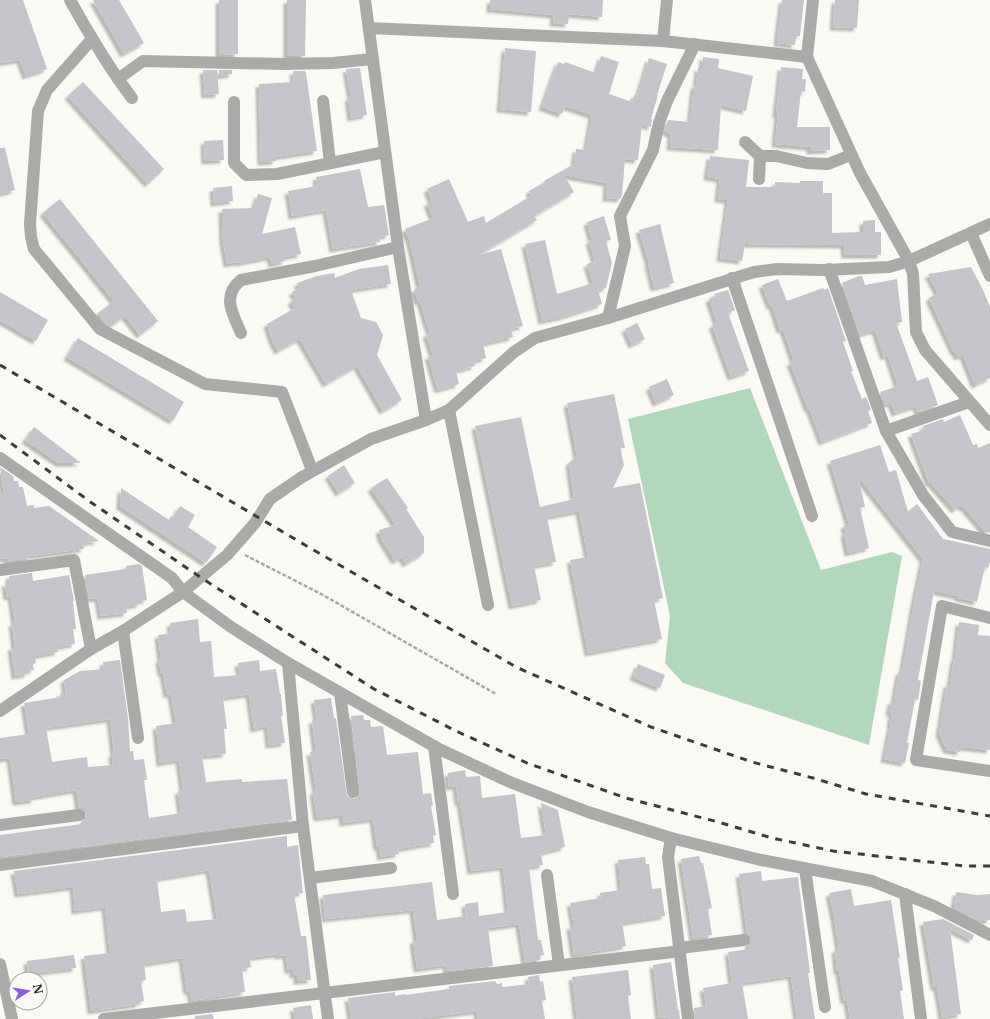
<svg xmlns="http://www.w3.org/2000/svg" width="990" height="1019" font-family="'Libre Baskerville',serif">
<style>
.green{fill:#b1d7bd}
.building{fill:#c4c4ca;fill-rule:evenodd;filter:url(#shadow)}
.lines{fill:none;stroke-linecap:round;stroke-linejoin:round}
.path{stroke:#a9a7a3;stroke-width:2.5;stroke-dasharray:4 2;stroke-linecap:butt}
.street{stroke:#aca9a9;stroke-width:12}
.rail{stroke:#3d3c39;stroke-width:3;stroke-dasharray:7 7;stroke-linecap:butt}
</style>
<defs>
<filter id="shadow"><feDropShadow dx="-3.5" dy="3.5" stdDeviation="1" flood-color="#0004"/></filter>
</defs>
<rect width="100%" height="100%" fill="#fbf9f3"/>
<path class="green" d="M 750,388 L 821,570 L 892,552 L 902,556 L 869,745 L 683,683 L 665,663 L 670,616 L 628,419 Z"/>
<g class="building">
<path d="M 0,0 L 23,0 L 47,69 L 26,76 L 20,60 L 0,63 Z"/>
<path d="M 93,0 L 119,0 L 144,43 L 124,54 Z"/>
<path d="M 219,0 L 238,0 L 238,54 L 219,55 Z"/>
<path d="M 287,0 L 306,0 L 305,56 L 287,56 Z"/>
<path d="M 490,0 L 603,0 L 602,17 L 569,14 L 568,24 L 553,23 L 554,15 L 490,9 Z"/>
<path d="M 782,0 L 804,0 L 800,36 L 796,36 L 795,45 L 777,43 Z"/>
<path d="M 835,0 L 859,0 L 857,28 L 833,27 Z"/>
<path d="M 505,48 L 536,51 L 531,112 L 500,109 Z"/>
<path d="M 601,56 L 619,62 L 609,94 L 632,102 L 635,94 L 638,95 L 649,58 L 667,64 L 657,95 L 658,95 L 651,119 L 652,119 L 651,127 L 642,124 L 638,160 L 625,159 L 622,196 L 620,199 L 606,198 L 607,183 L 564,175 L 574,192 L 534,216 L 537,220 L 478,255 L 501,249 L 523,326 L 511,329 L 513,337 L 483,344 L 486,358 L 474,361 L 475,366 L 456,371 L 459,384 L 438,390 L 428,356 L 433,355 L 426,334 L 430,333 L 420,301 L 418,302 L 414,289 L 420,287 L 410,242 L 405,229 L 433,218 L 427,203 L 432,201 L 427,189 L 449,179 L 468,222 L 484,216 L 486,223 L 531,196 L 529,191 L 545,182 L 544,181 L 574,164 L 576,149 L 586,150 L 592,115 L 565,106 L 562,114 L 542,107 L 558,62 L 564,64 L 565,62 L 596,73 Z"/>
<path d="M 703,57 L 719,59 L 718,68 L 753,76 L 746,111 L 721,105 L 718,150 L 670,147 L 671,134 L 668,134 L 668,132 L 665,131 L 668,120 L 690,122 L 694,85 L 696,86 L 698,68 L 702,68 Z"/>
<path d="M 781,67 L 803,69 L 802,79 L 806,79 L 805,92 L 801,91 L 797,127 L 830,127 L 830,150 L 810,151 L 810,147 L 775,144 L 778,114 L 776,114 Z"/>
<path d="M 360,68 L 367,115 L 351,118 L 348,98 L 351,97 L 346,69 Z"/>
<path d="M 203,70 L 217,70 L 219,94 L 205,95 Z"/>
<path d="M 219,70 L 232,70 L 232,74 L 219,76 Z"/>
<path d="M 293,71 L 305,71 L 306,73 L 317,151 L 276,157 L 276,161 L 261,162 L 259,84 L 294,82 Z"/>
<path d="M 83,82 L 164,169 L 148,184 L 68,96 Z"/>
<path d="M 223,140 L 224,160 L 205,161 L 204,141 Z"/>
<path d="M 0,148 L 5,148 L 15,190 L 0,194 Z"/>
<path d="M 710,156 L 749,160 L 746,187 L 775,187 L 775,182 L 800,183 L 800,181 L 823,181 L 823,193 L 832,193 L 832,233 L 863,232 L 863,221 L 875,220 L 875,232 L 881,232 L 881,255 L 845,255 L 844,245 L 745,244 L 742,261 L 720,258 L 728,200 L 718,199 L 720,179 L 707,177 Z"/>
<path d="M 360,169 L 368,207 L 384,205 L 389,235 L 379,237 L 380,242 L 333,249 L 326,210 L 292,216 L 288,191 L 317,186 L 316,177 Z"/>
<path d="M 232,186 L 233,201 L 214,203 L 213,188 Z"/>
<path d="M 258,194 L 272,198 L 262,234 L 295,227 L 301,254 L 285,257 L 285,261 L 272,264 L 270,257 L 239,263 L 239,262 L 227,264 L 223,241 L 222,209 L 254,208 Z"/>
<path d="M 60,199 L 158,321 L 140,335 L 125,316 L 111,326 L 106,324 L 98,313 L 114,301 L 43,213 Z"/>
<path d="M 604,216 L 611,240 L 606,241 L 612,263 L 606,288 L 598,290 L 602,304 L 562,317 L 542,321 L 525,244 L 545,240 L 557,294 L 593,283 L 587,264 L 595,261 L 589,241 L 592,240 L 587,222 Z"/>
<path d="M 660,224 L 674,283 L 654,288 L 648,263 L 649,263 L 639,230 Z"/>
<path d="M 388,265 L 391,284 L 351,290 L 361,318 L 376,322 L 383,335 L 377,355 L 402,400 L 383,411 L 357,366 L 326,384 L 300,339 L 278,351 L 272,340 L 267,324 L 295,308 L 291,301 L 296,298 L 292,292 L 300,288 L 297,283 L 317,276 L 334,273 L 335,278 L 359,269 Z"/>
<path d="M 971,267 L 983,290 L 990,307 L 990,378 L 975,385 L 963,355 L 958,357 L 955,352 L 954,352 L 929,298 L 938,293 L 928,274 Z"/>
<path d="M 859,276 L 862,276 L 865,285 L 897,279 L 902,322 L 896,323 L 917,381 L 928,377 L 938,405 L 918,412 L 916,406 L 895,413 L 891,403 L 885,405 L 880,392 L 898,386 L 888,355 L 884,357 L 875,330 L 860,335 L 842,283 Z"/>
<path d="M 778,279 L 787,301 L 823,288 L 824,290 L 828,288 L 846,341 L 843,342 L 853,371 L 851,371 L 862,399 L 866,397 L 871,410 L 868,411 L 872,423 L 822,442 L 809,408 L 808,409 L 790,362 L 794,361 L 783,329 L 780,330 L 772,305 L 770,306 L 762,285 Z"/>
<path d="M 728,290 L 735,310 L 728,313 L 749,371 L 731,377 L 712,325 L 717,323 L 709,299 L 715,296 L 714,294 Z"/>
<path d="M 0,292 L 48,320 L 36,341 L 0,320 Z"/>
<path d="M 637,323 L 645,339 L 632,345 L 625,329 Z"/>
<path d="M 78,338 L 184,402 L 173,421 L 67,357 Z"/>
<path d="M 667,379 L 674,395 L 656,403 L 649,387 Z"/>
<path d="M 614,394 L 625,448 L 620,448 L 624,465 L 613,488 L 640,483 L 663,598 L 654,600 L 662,639 L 588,653 L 570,560 L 588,557 L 579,511 L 547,517 L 556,562 L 534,566 L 541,600 L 512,606 L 475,426 L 521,417 L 540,507 L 574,499 L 569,463 L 577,456 L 567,403 Z"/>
<path d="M 960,415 L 973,445 L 977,444 L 978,448 L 990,443 L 990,533 L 985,532 L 964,507 L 963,508 L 960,505 L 955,510 L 931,483 L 929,483 L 911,434 L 924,430 L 923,426 L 943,419 L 944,422 Z"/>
<path d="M 34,427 L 81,463 L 59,463 L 25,440 Z"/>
<path d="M 880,445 L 889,472 L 896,470 L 908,512 L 917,504 L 943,539 L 990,549 L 990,561 L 988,568 L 985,567 L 977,602 L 958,598 L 958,596 L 934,591 L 918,680 L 921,681 L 918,700 L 915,699 L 907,743 L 909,743 L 905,763 L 884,759 L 891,724 L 890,724 L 892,713 L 889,712 L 891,701 L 894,701 L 899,671 L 902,672 L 914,603 L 923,559 L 858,476 L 865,507 L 860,508 L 869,548 L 848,553 L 844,533 L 846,533 L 844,525 L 849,524 L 830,461 Z"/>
<path d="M 344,465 L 355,483 L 339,493 L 328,476 Z"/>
<path d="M 0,467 L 13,476 L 14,481 L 18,481 L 19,487 L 23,487 L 27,506 L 34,505 L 34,508 L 49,506 L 99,541 L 83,543 L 84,549 L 30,556 L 30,558 L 7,561 L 7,558 L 0,559 L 0,493 L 4,493 Z"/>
<path d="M 387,478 L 408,508 L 406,509 L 424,537 L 424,553 L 406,564 L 402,557 L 395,561 L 381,538 L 379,530 L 396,525 L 371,488 Z"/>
<path d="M 121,488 L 169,520 L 171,516 L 173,518 L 180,506 L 195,515 L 188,527 L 217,547 L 206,563 L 120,506 Z"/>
<path d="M 139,564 L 142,566 L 147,600 L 140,601 L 140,604 L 126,607 L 127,613 L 101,616 L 98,598 L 89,599 L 85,575 L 126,569 L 126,566 Z"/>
<path d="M 32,573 L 33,581 L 69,575 L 74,601 L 73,601 L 76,629 L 73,629 L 75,644 L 57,647 L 58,652 L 35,656 L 36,663 L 33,664 L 34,670 L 28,671 L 28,674 L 15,676 L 11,647 L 15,647 L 12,623 L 15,623 L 11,596 L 7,597 L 5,583 L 10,583 L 9,576 Z"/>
<path d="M 198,619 L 200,642 L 211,641 L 214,677 L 240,675 L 238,663 L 259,660 L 260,671 L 276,669 L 280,694 L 281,694 L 283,716 L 281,716 L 285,743 L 269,745 L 267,726 L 254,729 L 249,694 L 223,698 L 227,729 L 224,729 L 226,754 L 202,756 L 206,782 L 242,779 L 242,782 L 287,779 L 292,820 L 0,857 L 0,835 L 82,824 L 82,822 L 86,818 L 85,811 L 79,808 L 76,790 L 34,797 L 34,800 L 16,802 L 10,758 L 0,759 L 0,738 L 29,734 L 24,703 L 61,697 L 60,693 L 66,693 L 64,680 L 80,671 L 104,669 L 103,662 L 120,660 L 128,718 L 130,751 L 133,751 L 134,760 L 144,759 L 147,780 L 144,780 L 149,818 L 181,813 L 178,791 L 183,790 L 179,760 L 160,763 L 156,726 L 176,723 L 171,694 L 167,695 L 163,673 L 161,673 L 159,660 L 161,659 L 158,635 L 171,633 L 170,623 ZM 110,719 L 114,753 L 112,754 L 113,765 L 88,767 L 87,757 L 52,762 L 46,728 Z"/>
<path d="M 959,622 L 979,625 L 978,635 L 990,636 L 990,750 L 961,747 L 960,752 L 947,750 L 939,733 L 947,684 L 950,684 L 954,658 L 955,658 Z"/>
<path d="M 638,664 L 665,675 L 660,688 L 633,677 Z"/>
<path d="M 331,698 L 334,718 L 336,718 L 347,796 L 354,799 L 357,798 L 360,794 L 351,716 L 363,715 L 364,720 L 370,720 L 371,727 L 383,726 L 387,755 L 418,752 L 423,794 L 431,793 L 433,806 L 431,806 L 436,835 L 433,836 L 434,843 L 398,849 L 399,854 L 381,857 L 379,847 L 377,847 L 373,819 L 343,823 L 342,815 L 317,818 L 313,791 L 316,791 L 310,752 L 316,752 L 312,720 L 317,720 L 314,700 Z"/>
<path d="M 465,770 L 466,777 L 480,776 L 482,798 L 515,794 L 521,838 L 546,835 L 541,803 L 558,810 L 565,847 L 541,853 L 543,865 L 529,867 L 538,940 L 541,940 L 544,955 L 540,956 L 540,960 L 525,962 L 519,924 L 488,928 L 493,966 L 447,971 L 446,965 L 417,969 L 413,940 L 417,940 L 413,910 L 325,919 L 323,895 L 432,882 L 437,920 L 466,916 L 465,904 L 478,902 L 479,916 L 508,912 L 503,867 L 471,871 L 460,802 L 458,802 L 456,786 L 449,787 L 448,773 Z"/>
<path d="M 287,836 L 287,847 L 298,845 L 303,893 L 294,894 L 301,936 L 306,936 L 311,980 L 297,981 L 297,974 L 293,975 L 293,970 L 288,970 L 286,955 L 278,956 L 278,954 L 249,958 L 251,967 L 242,969 L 245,992 L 192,1001 L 190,991 L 187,992 L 182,958 L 144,964 L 146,980 L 141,981 L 144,1001 L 139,1002 L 139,1004 L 91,1011 L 84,956 L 110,953 L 105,907 L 75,911 L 73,887 L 18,894 L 14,871 ZM 209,870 L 217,919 L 187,922 L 185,909 L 161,912 L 157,879 Z"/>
<path d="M 699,856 L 701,863 L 703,863 L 712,908 L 708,909 L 712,935 L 693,938 L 681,859 Z"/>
<path d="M 645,857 L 646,864 L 649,864 L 652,889 L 661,888 L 665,916 L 622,923 L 626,946 L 574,955 L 570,926 L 574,926 L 570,903 L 601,898 L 600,893 L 621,890 L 618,860 Z"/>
<path d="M 761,871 L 762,881 L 798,877 L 810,973 L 808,973 L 815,1019 L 797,1019 L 791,976 L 742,983 L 748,1019 L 695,1019 L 694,1008 L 706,1006 L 703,988 L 732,983 L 728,952 L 749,949 L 748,946 L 751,939 L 750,936 L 747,933 L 739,874 Z"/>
<path d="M 851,889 L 854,906 L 891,900 L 900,958 L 898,958 L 903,990 L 900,991 L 904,1019 L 850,1019 L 847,1000 L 844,1001 L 839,971 L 837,971 L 835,949 L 839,949 L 834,917 L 829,893 Z"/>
<path d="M 956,892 L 977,895 L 990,894 L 990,920 L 982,921 L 981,922 L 954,908 Z"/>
<path d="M 943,919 L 974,935 L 972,940 L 950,929 L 961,1014 L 942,1017 L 937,987 L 934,987 L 923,922 Z"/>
<path d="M 74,955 L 76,968 L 28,974 L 27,961 Z"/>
<path d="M 671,962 L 678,1010 L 679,1010 L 680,1019 L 668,1019 L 668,1017 L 659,1018 L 653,965 Z"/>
<path d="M 628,970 L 631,995 L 628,996 L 631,1019 L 577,1019 L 572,977 Z"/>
<path d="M 539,975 L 540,982 L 543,981 L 546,1000 L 542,1001 L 545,1019 L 478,1019 L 477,1011 L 416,1019 L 351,1019 L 348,998 L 395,992 L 395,996 L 405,994 L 405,995 L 449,989 L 449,986 L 495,981 L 497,984 L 502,983 L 502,987 L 529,984 L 528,977 Z"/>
<path d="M 311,1005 L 313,1019 L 295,1019 L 293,1008 Z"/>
<path d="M 212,1014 L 214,1019 L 195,1019 L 195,1016 Z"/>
</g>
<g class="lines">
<path class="path" d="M 245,555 L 323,595 L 496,694"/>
<g class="street">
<path d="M 70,0 C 89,34 108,67 132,98"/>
<path d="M 365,0 L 398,247 L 426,420"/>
<path d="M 813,0 L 807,57 L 860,173 L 909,261 L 913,274 L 916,332 L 925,350 L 990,425"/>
<path d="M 369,28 L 663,41 L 807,57"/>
<path d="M 92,39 L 47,90 L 38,111 L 30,224 L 31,237 L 34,249 L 100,329 L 205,384 L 282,392 L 312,470"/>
<path d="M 663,41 L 667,0"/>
<path d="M 118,79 L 143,61 L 284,64 L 333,63 L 372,59"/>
<path d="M 323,101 L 330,163"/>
<path d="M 234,102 L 234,163 L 246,175 L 277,174 L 385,152"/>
<path d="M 745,142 L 760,156 L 776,156 L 807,163 L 828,164 L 851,155"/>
<path d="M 759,179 L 760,156"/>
<path d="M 971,233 L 990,276"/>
<path d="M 829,269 L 886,431 L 923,495 L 952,532 L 990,541"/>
<path d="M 732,278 L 812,516"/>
<path d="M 608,318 L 625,246 L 620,216 L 653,150 L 659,123 L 667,101 L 695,44"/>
<path d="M 241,333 C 233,314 221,296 241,280 L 315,266 L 398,247"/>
<path d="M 449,410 L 488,605"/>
<path d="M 886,431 L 969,402"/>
<path d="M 0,458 L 172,578 L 183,592 L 231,627 L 288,663 L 439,749 L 510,782 L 588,812 L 671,838 L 761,860 L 872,881 L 934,906 L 990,935"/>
<path d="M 0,570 L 74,560 L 91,649"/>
<path d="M 990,618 L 942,606 L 916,760 L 990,771"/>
<path d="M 123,631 L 138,738"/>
<path d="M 288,663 L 303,826 L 328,1019"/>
<path d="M 340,693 L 353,792"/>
<path d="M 0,711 L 91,649 L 123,631 L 183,592 L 227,555 L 255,523 L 270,499 L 302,477 L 371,439 L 426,420 L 449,410 L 514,352 L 535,338 L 608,318 L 754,272 L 777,269 L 824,270 L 889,267 L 909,261 L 990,224"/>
<path d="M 434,746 L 453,894"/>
<path d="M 0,825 L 79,815"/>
<path d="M 671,838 L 668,857 L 688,1019"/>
<path d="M 0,865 L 303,826"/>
<path d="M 805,869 L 825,1007"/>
<path d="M 547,875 L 559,965"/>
<path d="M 310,878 L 391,868"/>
<path d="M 905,894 L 921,1019"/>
<path d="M 680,948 L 744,940"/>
<path d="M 0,964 L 12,1019"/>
<path d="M 104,1019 L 681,951"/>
</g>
<g class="rail">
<path d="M 0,365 L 305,545 L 516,667 L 651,727 L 752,762 L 813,778 L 866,794 L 990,816"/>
<path d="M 0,435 L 89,501 L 200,577 L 374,689 L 456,731 L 527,763 L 626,798 L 718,822 L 772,838 L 833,851 L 965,866 L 990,866"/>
</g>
</g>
<g transform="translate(28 991) rotate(78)"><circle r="19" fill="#fbf9f3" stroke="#a3a19d"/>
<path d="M0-3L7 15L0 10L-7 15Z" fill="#895fda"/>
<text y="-6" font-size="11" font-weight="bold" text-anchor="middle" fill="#1f1e1c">N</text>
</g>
</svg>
